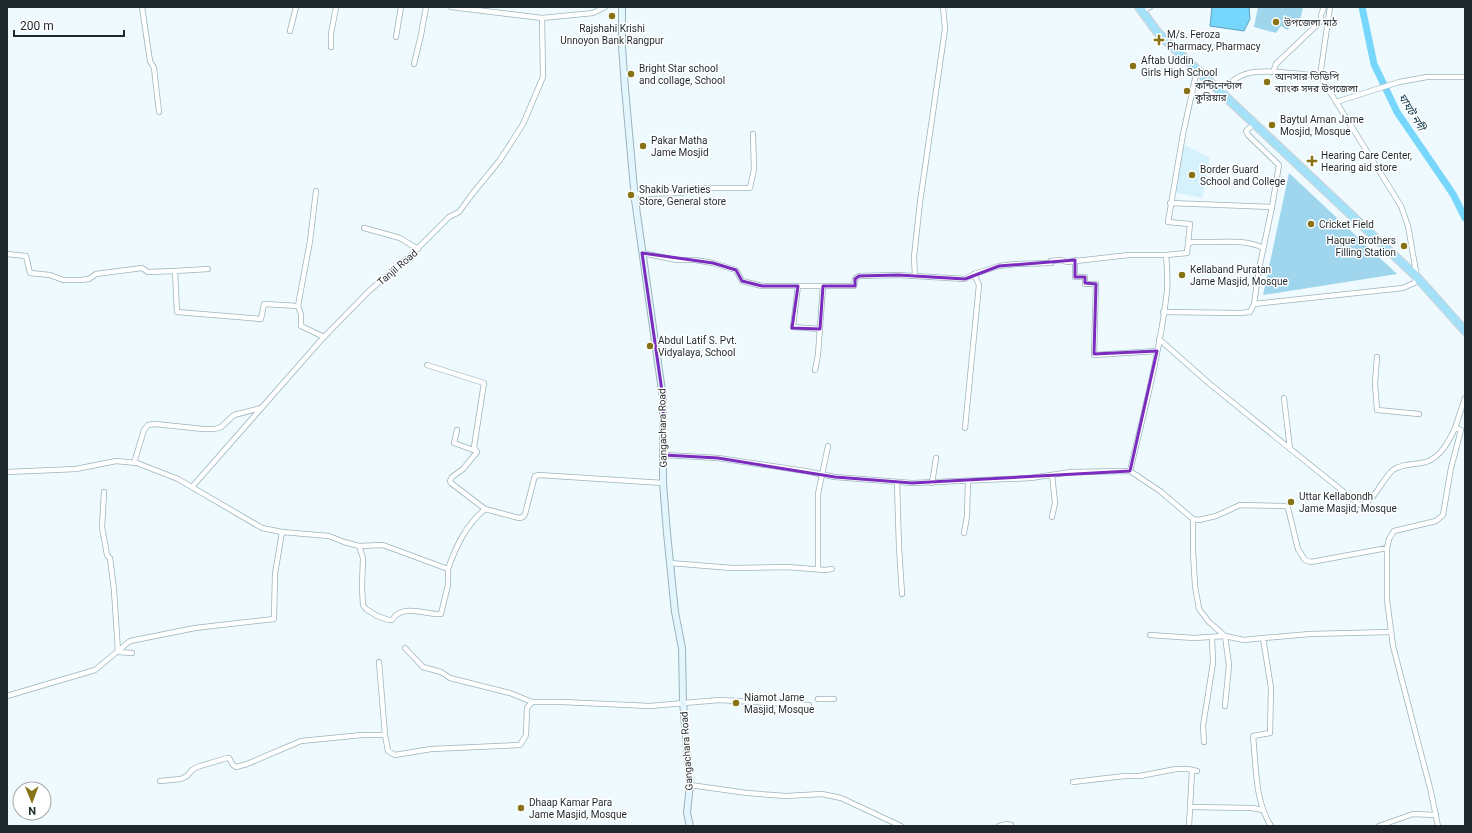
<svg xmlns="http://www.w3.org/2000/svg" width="1472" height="833" font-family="Roboto,'Noto Sans Bengali',sans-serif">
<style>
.built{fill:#d5f1fc}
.green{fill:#9fd6ed}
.water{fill:#77d6fb;stroke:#5da2bd}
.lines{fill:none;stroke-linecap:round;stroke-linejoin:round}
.river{stroke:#77d6fb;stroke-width:7}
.street-casing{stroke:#9bb4be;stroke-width:6}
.secondary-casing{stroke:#9bb4be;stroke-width:8}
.highway-casing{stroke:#d2d4d5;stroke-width:10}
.street{stroke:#fff;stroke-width:4.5}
.secondary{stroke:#e4f6fd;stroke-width:6}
.highway{stroke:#a4e1f9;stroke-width:8}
.marked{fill:none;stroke:#7b2cbf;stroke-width:3;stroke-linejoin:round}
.poi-dot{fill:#877315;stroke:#fff;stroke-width:1.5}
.labels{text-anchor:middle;stroke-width:3;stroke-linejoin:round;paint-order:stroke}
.poi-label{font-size:10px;fill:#1f282c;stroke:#fff;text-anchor:start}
.street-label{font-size:10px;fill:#1f282c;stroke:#fff}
.water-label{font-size:11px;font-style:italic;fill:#164050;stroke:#fff}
</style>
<rect width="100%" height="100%" fill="#effafe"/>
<path class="built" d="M 1183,144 L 1210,158 L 1202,198 L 1173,192 Z"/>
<g class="green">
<path d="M 1258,7 L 1303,7 L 1301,17 L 1287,30 L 1281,26 L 1276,33 L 1254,27 Z"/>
<path d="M 1289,173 L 1397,274 L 1263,295 Z"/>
</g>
<path class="water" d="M 1212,7 L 1249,7 L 1250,19 L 1244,31 L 1210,26 Z"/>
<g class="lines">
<path class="river" d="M 1362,7 L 1374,64 L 1397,112 L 1453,194 L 1465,218"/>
<defs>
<g id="street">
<path d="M 142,7 L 150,61 L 154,68 L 159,112"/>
<path d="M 451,7 L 542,18 L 593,13 L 605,7"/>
<path d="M 1142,11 L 1150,7"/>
<path d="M 290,31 L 296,7"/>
<path d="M 396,37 L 401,7"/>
<path d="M 331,47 L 331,34 L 336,7"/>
<path d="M 414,64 L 421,35 L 426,7"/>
<path d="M 1197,70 L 1183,134 L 1168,222 L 1190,224 L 1187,253 L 1166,255 C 1167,267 1168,279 1167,291 C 1160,352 1144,412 1130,471 L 1160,491 L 1193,519 L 1199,520 L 1216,516 L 1240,505 L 1285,506 L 1288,508 L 1298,549 L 1305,560 L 1311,562 L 1387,548 L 1389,539 L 1394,531 L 1436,521 L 1443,515 L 1451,468 L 1461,430 L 1455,428 L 1465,398"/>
<path d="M 1273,72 L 1276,64 L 1321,21 L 1321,15 L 1324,7"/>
<path d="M 1320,76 L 1330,7"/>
<path d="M 1221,93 C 1228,82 1242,73 1255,72 C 1274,70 1300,74 1320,76 L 1401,206 L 1408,226 L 1417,277 L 1414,283 L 1403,288 L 1254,304"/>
<path d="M 1336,102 L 1399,82 L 1427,77 L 1465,77"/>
<path d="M 316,191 L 310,241 L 298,306 L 301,314 L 301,326 L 324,337"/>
<path d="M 634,194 L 682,193 L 697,188 L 750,188 L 754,169 L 753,134"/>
<path d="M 1170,203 L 1272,207 L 1279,165 L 1248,135 L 1246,131 L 1254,124"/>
<path d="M 364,228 L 400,238 L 418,249"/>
<path d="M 1188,244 L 1192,242 C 1214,243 1244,238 1263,248"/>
<path d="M 642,253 L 677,260 L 695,260 L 713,263 L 736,270 L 742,281 L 762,286 L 854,286 L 855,279 L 859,276 L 898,275 L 965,279 L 974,274 L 999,266 L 1016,264 L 1051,263 L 1051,261 L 1061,260 L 1067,262 L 1129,255 L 1166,255"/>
<path d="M 7,254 L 26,256 L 30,273 L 50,275 L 63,280 L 80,280 L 89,279 L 96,274 L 142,268 L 148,272 L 175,271"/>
<path d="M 1075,260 L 1075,277 L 1085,277 L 1085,284 L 1096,284 L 1094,355 L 1157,351"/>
<path d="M 208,269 L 175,271 L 177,312 L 261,319 L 264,304 L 298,306"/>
<path d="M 915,276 L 914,257 L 920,202 L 945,29 L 943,7"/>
<path d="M 798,286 L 793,327 L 820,329"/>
<path d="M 1163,312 L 1240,313 L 1250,312 L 1254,304 L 1259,269 L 1272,207"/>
<path d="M 1159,339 L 1211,385 L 1360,505 C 1374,503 1382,479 1393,470 C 1403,463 1414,465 1426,462 C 1441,457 1449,441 1455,428"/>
<path d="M 1377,357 L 1375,383 L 1377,410 L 1419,414"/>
<path d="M 427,365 L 484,383 L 474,447 L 477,452 L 463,469 L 452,477 L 450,481 L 451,483 L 485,509"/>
<path d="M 815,370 L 818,355 L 823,286"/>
<path d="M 1284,398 L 1290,449"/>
<path d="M 965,428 L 979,285 L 974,274"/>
<path d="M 457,430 L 454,443 L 476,451"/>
<path d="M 664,455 L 718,458 L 805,471 L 835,477 L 912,483 L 1031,478 L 1071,472 L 1130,471"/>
<path d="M 134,463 L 144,430 L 148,425 L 155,424 L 203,429 L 215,429 L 221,427 L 234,415 L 261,408"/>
<path d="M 7,472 L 76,469 L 116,461 L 137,463 L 178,479 L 262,528 L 282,532 L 329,536 L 344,542 L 359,546 L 383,545 L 448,569 C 456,546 466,525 485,509 L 519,518 L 523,517 L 525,514 L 534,479 L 535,476 L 539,475 L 663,483"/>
<path d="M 1052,475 L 1055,503 L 1052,517"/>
<path d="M 897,483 L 899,547 L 902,594"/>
<path d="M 932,483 L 936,458"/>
<path d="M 192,487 L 322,339 L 369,291 L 410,256 L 449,217 L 459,212 L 473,193 L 500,160 L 523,124 L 543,77 L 542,18"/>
<path d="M 104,492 L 102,527 L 107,555 L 110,558 L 114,590 L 118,652 L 132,653"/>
<path d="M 1193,519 L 1193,551 L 1195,586 L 1199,609 L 1209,622 L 1225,636 L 1244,640 L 1263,638"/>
<path d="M 964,533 L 967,516 L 968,481"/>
<path d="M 359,546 L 363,558 L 362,587 L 363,605 L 366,609 L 377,616 L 389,620 L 392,620 C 402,603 426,615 441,614 L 448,585 L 448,569"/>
<path d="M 1387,548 L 1387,600 L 1393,646 L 1431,792 L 1438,826"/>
<path d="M 670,563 L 732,568 L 787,567 L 825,570 L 832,569"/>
<path d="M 818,569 L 818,494 L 828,446"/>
<path d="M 1150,635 L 1194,638 L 1225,636 L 1229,665 L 1225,706"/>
<path d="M 405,648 L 423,667 L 441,672 L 450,678 L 510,693 L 532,702"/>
<path d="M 379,662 L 385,735"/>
<path d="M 7,696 L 95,670 L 130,641 L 195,628 L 274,619 L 275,574 L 282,532"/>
<path d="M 818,699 L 834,699"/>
<path d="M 1204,742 L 1203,726 L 1213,663 L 1212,637"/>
<path d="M 160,781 L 181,779 L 187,776 L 192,770 L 197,767 L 227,758 L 229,758 L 233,765 L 236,767 L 247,764 L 301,741 L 362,735 L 385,735 L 388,751 L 395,755 L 431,749 L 520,745 L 526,735 L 527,708 L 532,702 L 562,702 L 650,706 L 719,700 L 809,705"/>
<path d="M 1073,782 L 1125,776 L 1140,776 L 1176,769 L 1188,769 L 1197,771"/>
<path d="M 690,785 L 747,793 L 786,796 L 822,794 L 841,798 L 901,826"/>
<path d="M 1191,807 L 1252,808 L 1263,810"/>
<path d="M 999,826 L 1007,824 L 1011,825"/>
<path d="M 1189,826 L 1192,771"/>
<path d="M 1271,826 C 1255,802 1256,765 1253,736 L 1270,733 L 1271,688 L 1263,638 L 1310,634 L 1391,632"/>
<path d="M 1379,826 L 1413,814 L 1436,815"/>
</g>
<path id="secondary" d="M 622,7 L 622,47 L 625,88 L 635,200 L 663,398 L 663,483 L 667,533 L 675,612 L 682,648 L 683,702 L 690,785 L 687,813 L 690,826"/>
<path id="highway" d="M 1139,7 L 1158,33 L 1416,276 L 1465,331"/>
</defs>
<use href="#street" class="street-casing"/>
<use href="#secondary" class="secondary-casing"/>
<use href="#highway" class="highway-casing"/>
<use href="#street" class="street"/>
<use href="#secondary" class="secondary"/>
<use href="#highway" class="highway"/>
</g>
<path class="marked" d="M 642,253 L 713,263 L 736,270 L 742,281 L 762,286 L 798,286 L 792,328 L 820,329 L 823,286 L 855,286 L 855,279 L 859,276 L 898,275 L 965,279 L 999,266 L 1075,260 L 1075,277 L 1085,277 L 1085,283 L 1096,284 L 1094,354 L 1157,351 L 1130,471 L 912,483 L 835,477 L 718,458 L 664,455 L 663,398 Z"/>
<g class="poi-dot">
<circle cx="612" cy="16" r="4"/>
<circle cx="1276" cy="22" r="4"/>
<path d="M1157 34h4v4h4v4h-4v4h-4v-4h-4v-4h4z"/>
<circle cx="1133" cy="66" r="4"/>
<circle cx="631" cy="74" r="4"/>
<circle cx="1267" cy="82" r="4"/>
<circle cx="1187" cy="91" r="4"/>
<circle cx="1272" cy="125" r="4"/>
<circle cx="643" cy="146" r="4"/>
<path d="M1310 155h4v4h4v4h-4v4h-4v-4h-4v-4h4z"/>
<circle cx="1192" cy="175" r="4"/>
<circle cx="631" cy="195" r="4"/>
<circle cx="1311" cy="224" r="4"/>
<circle cx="1404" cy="246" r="4"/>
<circle cx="1182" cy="275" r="4"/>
<circle cx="650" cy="346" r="4"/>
<circle cx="1291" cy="502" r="4"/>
<circle cx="736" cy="703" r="4"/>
<circle cx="521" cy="808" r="4"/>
</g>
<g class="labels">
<g class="poi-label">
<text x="1284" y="26">উপজেলা মাঠ</text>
<text x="612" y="32" text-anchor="middle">Rajshahi Krishi<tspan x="612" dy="12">Unnoyon Bank Rangpur</tspan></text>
<text x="1167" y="38">M/s. Feroza<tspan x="1167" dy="12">Pharmacy, Pharmacy</tspan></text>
<text x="1141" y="64">Aftab Uddin<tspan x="1141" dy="12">Girls High School</tspan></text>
<text x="639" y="72">Bright Star school<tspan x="639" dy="12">and collage, School</tspan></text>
<text x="1275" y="80">আনসার ভিডিপি<tspan x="1275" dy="12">ব্যাংক সদর উপজেলা</tspan></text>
<text x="1195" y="89">কন্টিনেন্টাল<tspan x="1195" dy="12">কুরিয়ার</tspan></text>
<text x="1280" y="123">Baytul Aman Jame<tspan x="1280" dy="12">Mosjid, Mosque</tspan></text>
<text x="651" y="144">Pakar Matha<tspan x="651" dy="12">Jame Mosjid</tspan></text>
<text x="1321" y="159">Hearing Care Center,<tspan x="1321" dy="12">Hearing aid store</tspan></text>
<text x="1200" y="173">Border Guard<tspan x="1200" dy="12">School and College</tspan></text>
<text x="639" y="193">Shakib Varieties<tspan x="639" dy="12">Store, General store</tspan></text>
<text x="1319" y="228">Cricket Field</text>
<text x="1396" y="244" text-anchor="end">Haque Brothers<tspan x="1396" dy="12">Filling Station</tspan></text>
<text x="1190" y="273">Kellaband Puratan<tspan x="1190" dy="12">Jame Masjid, Mosque</tspan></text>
<text x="658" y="344">Abdul Latif S. Pvt.<tspan x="658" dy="12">Vidyalaya, School</tspan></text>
<text x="1299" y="500">Uttar Kellabondh<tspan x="1299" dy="12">Jame Masjid, Mosque</tspan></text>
<text x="744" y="701">Niamot Jame<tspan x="744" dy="12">Masjid, Mosque</tspan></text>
<text x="529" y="806">Dhaap Kamar Para<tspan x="529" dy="12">Jame Masjid, Mosque</tspan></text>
</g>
<g class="street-label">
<text transform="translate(397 267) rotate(-41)" y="4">Tanjil Road</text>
<text transform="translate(662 428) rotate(-91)" y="4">Gangachara Road</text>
<text transform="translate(686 751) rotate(-94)" y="4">Gangachara Road</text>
</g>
<g class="water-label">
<text transform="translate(1412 112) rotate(59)" y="4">ঘাঘট নদী</text>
</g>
</g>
<rect width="1472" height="833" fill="none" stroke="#1f282c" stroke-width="16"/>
<g transform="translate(32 801) rotate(179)"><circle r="19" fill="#ffffff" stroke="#a5a9ab"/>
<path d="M0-3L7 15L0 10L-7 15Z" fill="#877315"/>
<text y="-6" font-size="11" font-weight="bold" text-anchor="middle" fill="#1f282c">N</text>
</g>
<path d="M14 30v6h110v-6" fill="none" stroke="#1f282c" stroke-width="2"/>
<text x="20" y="30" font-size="12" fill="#1f282c" stroke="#ffffff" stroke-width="3" paint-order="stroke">200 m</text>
</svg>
